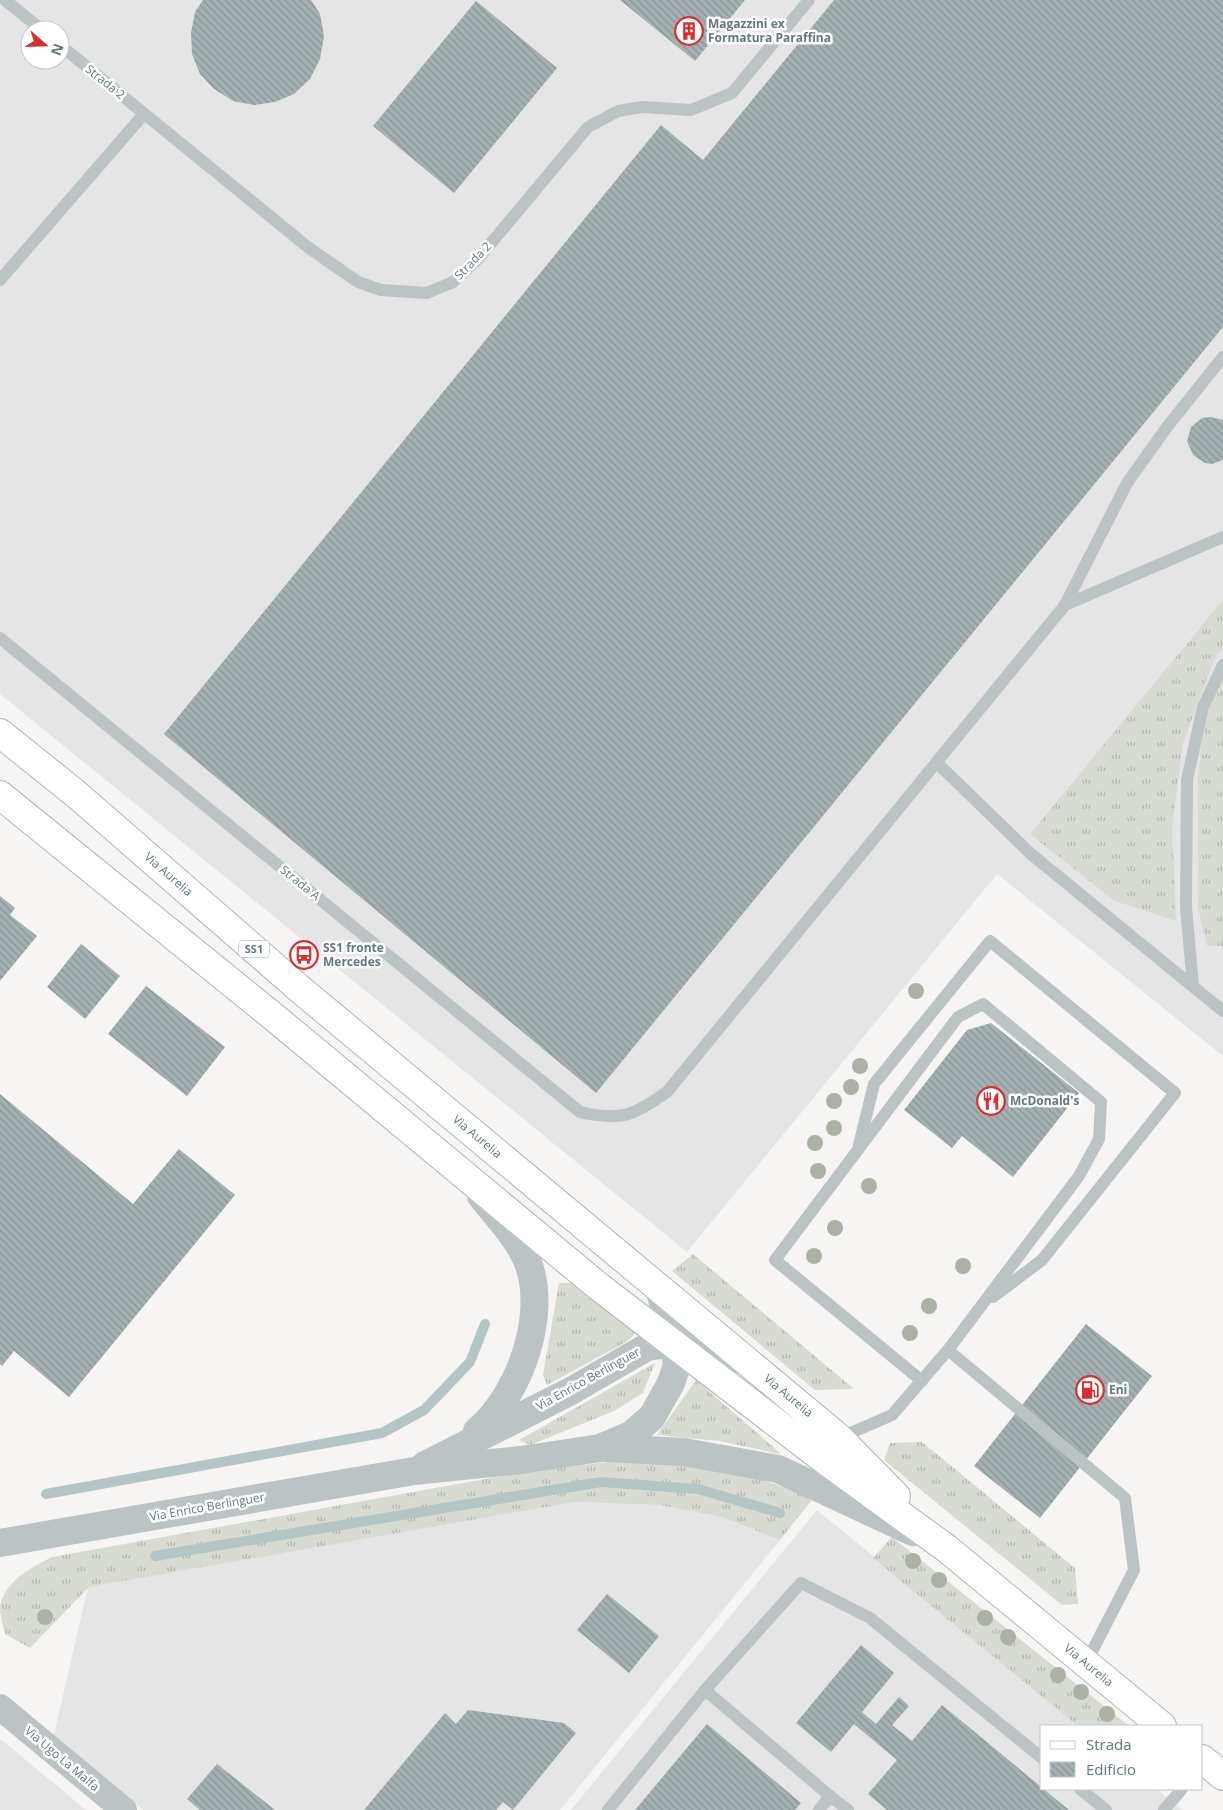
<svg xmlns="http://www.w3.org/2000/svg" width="1223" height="1810" font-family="'Open Sans',sans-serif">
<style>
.built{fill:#e4e5e4;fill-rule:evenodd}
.grass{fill:url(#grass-tufts)}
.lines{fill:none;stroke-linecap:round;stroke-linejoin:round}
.stream{stroke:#b4c5c6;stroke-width:10}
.building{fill:url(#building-back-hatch)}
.primary-casing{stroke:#b0b7b9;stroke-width:30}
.service{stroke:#bcc3c4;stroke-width:12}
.minor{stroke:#bcc3c4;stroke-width:26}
.tertiary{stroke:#bcc3c4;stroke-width:28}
.primary{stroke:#fff;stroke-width:28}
.tree{fill:#abb1a5}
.labels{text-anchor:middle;stroke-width:5;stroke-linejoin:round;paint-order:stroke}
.shield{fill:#fff;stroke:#91a0a3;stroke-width:1}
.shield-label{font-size:11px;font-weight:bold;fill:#62787c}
.poi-label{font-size:12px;font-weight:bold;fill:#62787c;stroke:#fff;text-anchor:start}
.street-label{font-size:12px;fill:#62787c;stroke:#fff}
</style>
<defs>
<pattern id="grass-tufts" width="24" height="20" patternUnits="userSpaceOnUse" patternTransform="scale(1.25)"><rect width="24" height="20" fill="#d7dbd2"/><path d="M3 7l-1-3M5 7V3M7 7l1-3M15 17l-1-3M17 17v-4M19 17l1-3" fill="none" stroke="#b2b6af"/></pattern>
<pattern id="building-back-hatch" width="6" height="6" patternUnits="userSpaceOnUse" patternTransform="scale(1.25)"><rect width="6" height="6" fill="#a4b0b2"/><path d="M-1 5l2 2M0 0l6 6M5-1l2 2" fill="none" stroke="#899496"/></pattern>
</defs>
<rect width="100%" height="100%" fill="#f6f5f3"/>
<g class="built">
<path d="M 0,0 L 1223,0 L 1223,1056 L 997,874 L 687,1252 L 0,694 ZM 30,30 L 60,30 L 60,60 L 30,60 Z"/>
<path d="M 575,1502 L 657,1505 L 722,1517 L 780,1540 L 560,1810 L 143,1810 L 53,1739 L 88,1587 Z"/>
<path d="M 817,1510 L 1080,1726 L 1042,1726 L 1042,1789 L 1157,1789 L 1182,1810 L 571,1810 Z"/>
<path d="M 0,1740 L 3,1741 L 86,1810 L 0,1810 Z"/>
</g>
<g class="grass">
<path d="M 1223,600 L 1223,648 L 1214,660 L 1183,743 L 1172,826 L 1176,921 L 1115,901 L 1030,834 Z"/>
<path d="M 1223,680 L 1223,946 L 1207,946 L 1198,908 L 1198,778 L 1202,739 L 1212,698 Z"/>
<path d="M 693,1254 L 854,1389 L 815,1390 L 672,1271 Z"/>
<path d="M 559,1283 L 573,1283 L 633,1328 L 634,1335 L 626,1342 L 547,1385 L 543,1375 Z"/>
<path d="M 655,1363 L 643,1393 L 614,1411 L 530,1445 L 519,1440 Z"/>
<path d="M 696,1380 L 780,1453 L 780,1454 L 719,1441 L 657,1435 Z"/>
<path d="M 922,1442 L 1075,1568 L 1078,1604 L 1062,1605 L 884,1460 L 890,1443 Z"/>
<path d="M 608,1462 C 677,1462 750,1467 812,1500 L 780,1540 L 722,1517 L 658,1505 L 575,1502 L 89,1587 L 30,1648 L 5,1634 C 3,1626 0,1615 0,1607 C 5,1580 31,1568 52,1557 L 530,1471 Z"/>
<path d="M 892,1537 L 1129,1726 L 1078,1726 L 873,1558 Z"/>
</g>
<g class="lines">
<g class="stream">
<path d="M 46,1494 L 382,1433 L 424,1410 L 470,1362 L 485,1324"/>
<path d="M 155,1556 L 601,1482 L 698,1489 L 780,1513"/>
</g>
</g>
<g class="building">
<path d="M 203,0 L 311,0 L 320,14 L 324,36 L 320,59 L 310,79 L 294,94 L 275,102 L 254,105 L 233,101 L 214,89 L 200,74 L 192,54 L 191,33 L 195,12 Z"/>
<path d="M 620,0 L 745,0 L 695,61 Z"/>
<path d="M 834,0 L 1223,0 L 1223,327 L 596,1093 L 164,734 L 661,125 L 703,160 Z"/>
<path d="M 476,1 L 557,68 L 454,193 L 373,126 Z"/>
<path d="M 1210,417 L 1223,420 L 1223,460 L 1212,464 L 1205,463 L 1193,455 L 1187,441 L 1191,427 L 1202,418 Z"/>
<path d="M 0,896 L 15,908 L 10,915 L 37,936 L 0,981 Z"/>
<path d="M 81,944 L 120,976 L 85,1019 L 47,987 Z"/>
<path d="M 146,986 L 225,1047 L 187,1096 L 108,1034 Z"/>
<path d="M 991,1023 L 1079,1093 L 1013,1177 L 962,1136 L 952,1148 L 904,1110 L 967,1030 Z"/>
<path d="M 0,1094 L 133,1204 L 179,1149 L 235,1195 L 69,1397 L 14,1351 L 2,1366 L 0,1364 Z"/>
<path d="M 1086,1324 L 1152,1376 L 1040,1518 L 974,1466 Z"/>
<path d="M 607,1594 L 659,1636 L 629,1673 L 577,1630 Z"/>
<path d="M 861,1645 L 894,1673 L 862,1712 L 876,1724 L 899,1697 L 909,1706 L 892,1725 L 912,1741 L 942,1705 L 1069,1810 L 887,1810 L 868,1794 L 897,1760 L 854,1724 L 831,1752 L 796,1723 Z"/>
<path d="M 468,1710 L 564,1723 L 576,1733 L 513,1810 L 503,1802 L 496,1810 L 364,1810 L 445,1713 L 456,1724 Z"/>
<path d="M 707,1724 L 801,1803 L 795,1810 L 635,1810 Z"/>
<path d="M 217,1764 L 275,1810 L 200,1810 L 187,1799 Z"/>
</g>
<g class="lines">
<defs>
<g id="primary">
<path id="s1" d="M 0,733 L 76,794 L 301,990 L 839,1438 L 896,1496"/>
<path id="s2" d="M 0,795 L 275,1018 L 598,1286 L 822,1458 L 946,1548 L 1162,1726"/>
<path d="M 1202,1759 L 1223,1776"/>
</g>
</defs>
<use href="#primary" class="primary-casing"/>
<g class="service">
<path d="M 5,0 L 42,30"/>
<path d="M 60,45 L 309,248 L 358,282 L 381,290 L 427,293 L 453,282 L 477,260 L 588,127 L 618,111 L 642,107 L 691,110 L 732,93 L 809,0"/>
<path d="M 0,280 L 144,114"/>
<path d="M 1065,605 L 1127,483 L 1167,427 L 1223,357"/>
<path d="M 0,638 L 580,1112 C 622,1122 633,1115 667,1092 L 1065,605 L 1223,537"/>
<path d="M 937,763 L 1031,854 L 1223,1011"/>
<path d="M 1193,986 L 1186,907 L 1187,780 L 1203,707 L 1223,665"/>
<path d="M 859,1145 L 874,1084 L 990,941 L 1175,1093 L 1042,1260 L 993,1297"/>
<path d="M 922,1381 L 775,1260 L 958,1017 L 983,1004 L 1101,1102 L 1099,1139 L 1079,1176 L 948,1350"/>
<path d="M 839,1438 L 892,1415 L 948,1350 L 1125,1498 L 1134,1570 L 1086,1663"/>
<path d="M 1080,1789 L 1106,1810"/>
<path d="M 830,1796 L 705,1690 L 801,1583 L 870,1618 L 1042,1758"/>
<path d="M 608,1810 L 705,1690"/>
<path d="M 819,1810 L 830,1796 L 848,1810"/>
<path d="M 1164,1810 L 1182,1789"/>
</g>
<path class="minor" d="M 0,1707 L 124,1810"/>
<g class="tertiary">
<path d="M 477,1431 C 520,1395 550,1311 526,1258 C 516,1236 496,1215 481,1196"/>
<path d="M 607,1448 L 684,1452 L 778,1469 L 913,1532"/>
<path d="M 425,1465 L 571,1391 L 647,1347 L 690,1341 L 705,1345 L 741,1360"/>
<path d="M 0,1543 L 414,1471 L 521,1460 L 600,1448 L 631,1435 L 652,1417 L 671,1383 L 677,1365 L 674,1343 L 659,1288"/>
</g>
<use href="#primary" class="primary"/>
</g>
<g class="tree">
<circle cx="916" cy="991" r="8"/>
<circle cx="860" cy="1066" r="8"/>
<circle cx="851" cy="1087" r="8"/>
<circle cx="834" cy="1101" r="8"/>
<circle cx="834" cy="1128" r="8"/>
<circle cx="815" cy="1143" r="8"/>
<circle cx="818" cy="1171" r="8"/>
<circle cx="869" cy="1186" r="8"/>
<circle cx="835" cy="1228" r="8"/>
<circle cx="814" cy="1256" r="8"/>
<circle cx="963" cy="1266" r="8"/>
<circle cx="929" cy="1306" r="8"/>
<circle cx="910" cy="1333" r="8"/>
<circle cx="913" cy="1561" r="8"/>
<circle cx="939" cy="1580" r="8"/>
<circle cx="45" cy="1617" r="8"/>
<circle cx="985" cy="1618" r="8"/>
<circle cx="1008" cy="1637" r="8"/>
<circle cx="1058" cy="1675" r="8"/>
<circle cx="1081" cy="1692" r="8"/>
<circle cx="1107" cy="1714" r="8"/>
</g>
<defs>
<symbol id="building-ring" viewBox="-11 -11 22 22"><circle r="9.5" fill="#fff" stroke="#da2e2e" stroke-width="1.5"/><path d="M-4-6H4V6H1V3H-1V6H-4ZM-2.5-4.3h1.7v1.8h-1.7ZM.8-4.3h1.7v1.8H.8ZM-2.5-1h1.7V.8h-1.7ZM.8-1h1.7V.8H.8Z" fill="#da2e2e"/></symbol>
<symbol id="bus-ring" viewBox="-11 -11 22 22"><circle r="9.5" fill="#fff" stroke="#da2e2e" stroke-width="1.5"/><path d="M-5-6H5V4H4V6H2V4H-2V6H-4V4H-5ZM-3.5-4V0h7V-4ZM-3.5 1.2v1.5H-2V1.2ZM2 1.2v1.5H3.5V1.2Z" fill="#da2e2e"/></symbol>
<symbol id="restaurant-ring" viewBox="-11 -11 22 22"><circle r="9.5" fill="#fff" stroke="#da2e2e" stroke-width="1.5"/><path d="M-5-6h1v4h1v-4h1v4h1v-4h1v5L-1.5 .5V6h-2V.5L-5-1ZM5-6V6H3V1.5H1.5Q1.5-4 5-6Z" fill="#da2e2e"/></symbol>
<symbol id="fuel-ring" viewBox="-11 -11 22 22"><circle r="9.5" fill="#fff" stroke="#da2e2e" stroke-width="1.5"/><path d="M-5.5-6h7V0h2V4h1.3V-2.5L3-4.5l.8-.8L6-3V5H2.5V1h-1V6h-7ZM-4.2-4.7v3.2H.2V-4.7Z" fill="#da2e2e"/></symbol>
</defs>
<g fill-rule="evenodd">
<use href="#building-ring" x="673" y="15" width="32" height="32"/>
<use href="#bus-ring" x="288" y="939" width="32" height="32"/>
<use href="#restaurant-ring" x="975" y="1085" width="32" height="32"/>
<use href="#fuel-ring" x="1074" y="1374" width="32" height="32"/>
</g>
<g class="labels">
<rect class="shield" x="239" y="940.5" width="30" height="17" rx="4"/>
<g class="shield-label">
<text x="254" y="953">SS1</text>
</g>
<g class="poi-label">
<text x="708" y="28">Magazzini ex<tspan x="708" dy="14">Formatura Paraffina</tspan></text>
<text x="323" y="952">SS1 fronte<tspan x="323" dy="14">Mercedes</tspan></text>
<text x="1010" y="1105">McDonald's</text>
<text x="1109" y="1394">Eni</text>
</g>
<g class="street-label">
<text transform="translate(105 82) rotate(39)" y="4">Strada 2</text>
<text transform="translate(473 261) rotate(-46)" y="4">Strada 2</text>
<text dy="4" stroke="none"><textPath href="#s1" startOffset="220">Via Aurelia</textPath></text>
<text transform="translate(300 883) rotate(39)" y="4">Strada A</text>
<text dy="4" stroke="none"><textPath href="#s1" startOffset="625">Via Aurelia</textPath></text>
<text transform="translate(588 1379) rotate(-29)" y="4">Via Enrico Berlinguer</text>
<text dy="4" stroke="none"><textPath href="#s1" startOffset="1030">Via Aurelia</textPath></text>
<text transform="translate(207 1507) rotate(-10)" y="4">Via Enrico Berlinguer</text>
<text dy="4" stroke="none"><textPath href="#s2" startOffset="1394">Via Aurelia</textPath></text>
<text transform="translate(62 1759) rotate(40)" y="4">Via Ugo La Malfa</text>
</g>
</g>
<rect x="1040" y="1725" width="162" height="65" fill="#ffffff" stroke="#c0c9cb"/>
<rect x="1050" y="1741" width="25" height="8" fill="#ffffff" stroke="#c0c9cb"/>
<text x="1086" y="1750" font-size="15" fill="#62787c">Strada</text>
<rect x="1050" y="1762" width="25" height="15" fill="url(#building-back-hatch)" stroke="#c0c9cb"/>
<text x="1086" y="1775" font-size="15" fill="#62787c">Edificio</text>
<g transform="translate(45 45) rotate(110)"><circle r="24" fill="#ffffff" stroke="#c0c9cb"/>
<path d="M0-4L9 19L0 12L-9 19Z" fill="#da2e2e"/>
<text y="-8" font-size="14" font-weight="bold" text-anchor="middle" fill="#62787c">N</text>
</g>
</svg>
